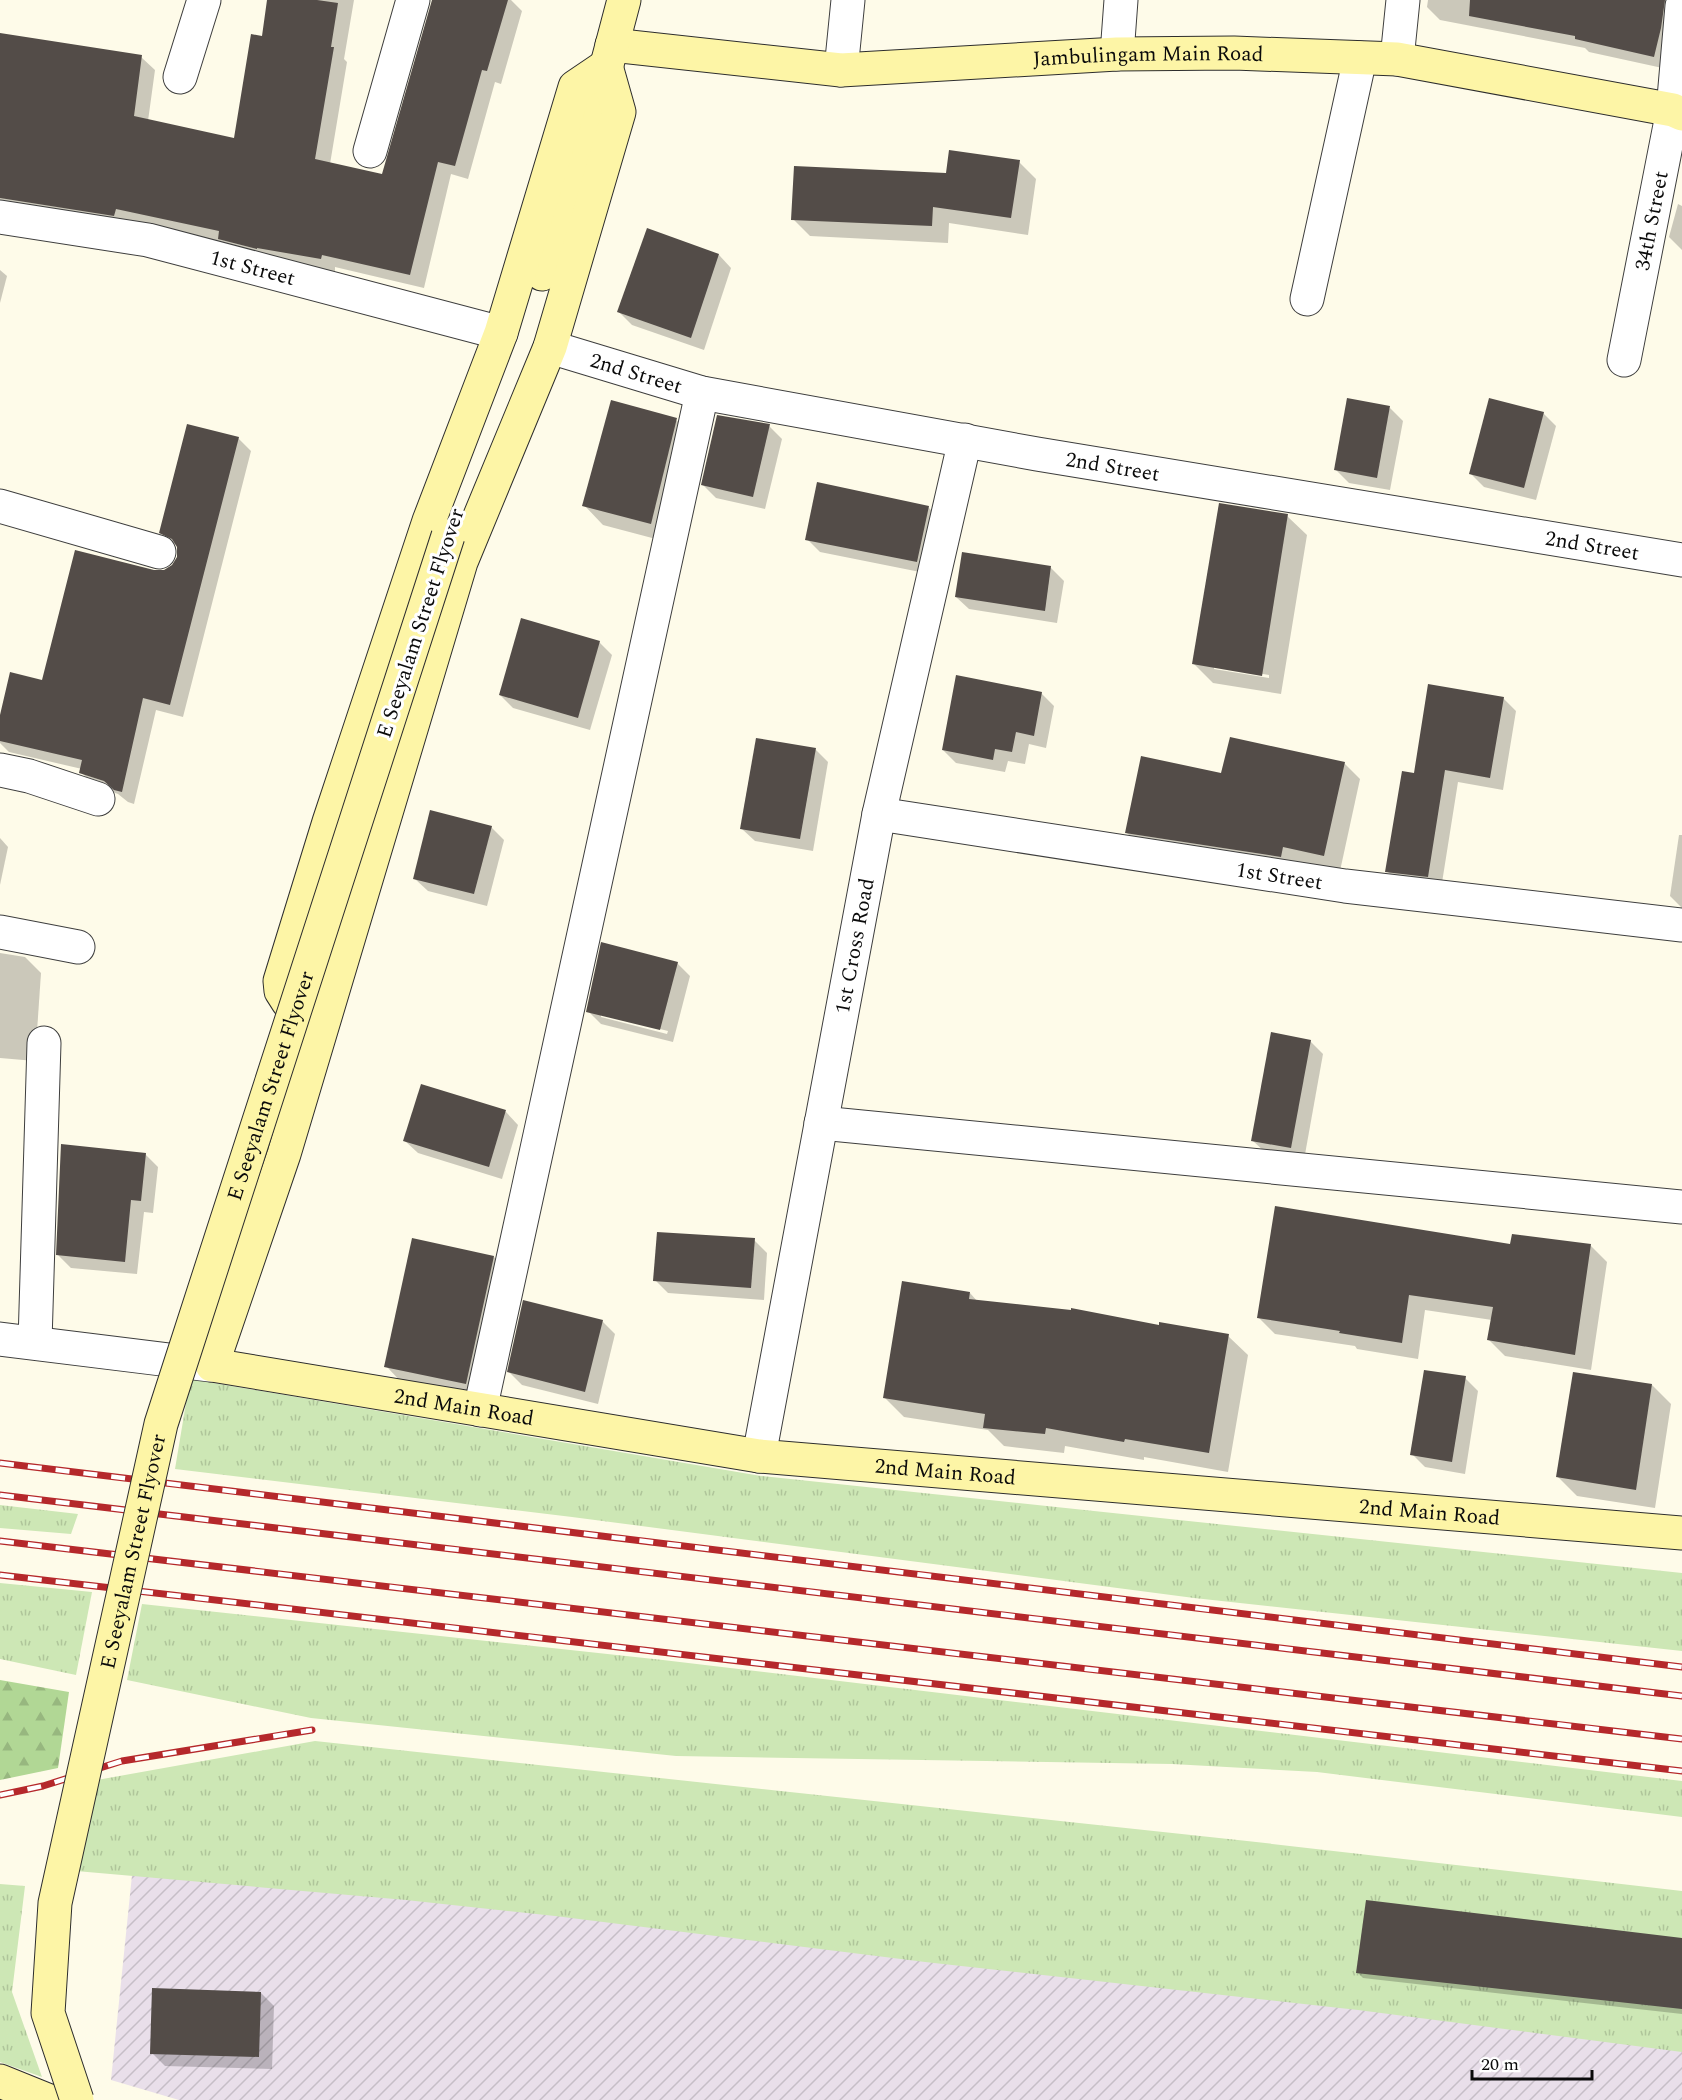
<svg xmlns="http://www.w3.org/2000/svg" width="1682" height="2100" font-family="Spectral,serif">
<style>
.industrial{fill:url(#industrial-furrows)}
.grass{fill:url(#grass-tufts)}
.forest{fill:url(#forest-firs)}
.shadow{fill:#0003;fill-rule:evenodd}
.building{fill:#534c48}
.lines{fill:none;stroke-linecap:round;stroke-linejoin:round}
.street-casing{stroke:#3e3e3e;stroke-width:35}
.secondary-casing{stroke:#2d2d2d;stroke-width:35}
.street{stroke:#fff;stroke-width:33}
.secondary{stroke:#fdf5a6;stroke-width:33}
.rail-casing{stroke:#b5282b;stroke-width:7}
.rail{stroke:#fff;stroke-width:4.5;stroke-dasharray:14;stroke-linecap:butt}
.secondary-bridge-casing{stroke:#2d2d2d;stroke-width:35;stroke-linecap:butt}
.secondary-bridge{stroke:#fdf5a6;stroke-width:33}
.labels{text-anchor:middle;stroke-width:6;stroke-linejoin:round;paint-order:stroke}
.street-label{font-size:21px;fill:#0b0b0b;stroke:#fff}
</style>
<defs>
<pattern id="industrial-furrows" width="10" height="10" patternUnits="userSpaceOnUse" patternTransform="scale(1.5)"><rect width="10" height="10" fill="#e9dfea"/><path d="M-1 1l2-2M0 10L10 0M9 11l2-2" fill="none" stroke="#c6bec7"/></pattern>
<pattern id="grass-tufts" width="24" height="20" patternUnits="userSpaceOnUse" patternTransform="scale(1.5)"><rect width="24" height="20" fill="#cde7b5"/><path d="M3 7l-1-3M5 7V3M7 7l1-3M15 17l-1-3M17 17v-4M19 17l1-3" fill="none" stroke="#afc59a"/></pattern>
<pattern id="forest-firs" width="22" height="20" patternUnits="userSpaceOnUse" patternTransform="scale(1.5)"><rect width="22" height="20" fill="#b1d795"/><path d="M5 1l3.5 6h-7zM16 11l3.5 6h-7z" fill="#97b77f"/></pattern>
</defs>
<rect width="100%" height="100%" fill="#fefbe9"/>
<path class="industrial" d="M 135,1846 L 1682,2045 L 1682,2100 L 179,2100 L 111,2080 Z"/>
<g class="grass">
<path d="M 190,1379 L 761,1476 L 1682,1573 L 1682,1651 L 1194,1598 L 572,1517 L 175,1469 Z"/>
<path d="M 0,1505 L 78,1514 L 71,1534 L 0,1528 Z"/>
<path d="M 0,1583 L 92,1592 L 76,1675 L 0,1659 Z"/>
<path d="M 142,1604 L 663,1660 L 1682,1781 L 1682,1817 L 1317,1772 L 1172,1764 L 676,1756 L 311,1718 L 127,1680 Z"/>
<path d="M 315,1741 L 1247,1841 L 1682,1891 L 1682,2052 L 1358,2010 L 925,1962 L 555,1916 L 406,1900 L 76,1871 L 97,1780 Z"/>
<path d="M 0,1884 L 25,1886 L 12,1992 L 42,2077 L 0,2062 Z"/>
</g>
<path class="forest" d="M 0,1680 L 69,1692 L 58,1768 L 0,1780 Z"/>
<g class="shadow">
<path d="M 269,0 L 354,0 L 344,59 L 347,62 L 330,164 L 383,176 L 433,0 L 511,0 L 522,11 L 501,84 L 495,82 L 468,179 L 451,174 L 424,288 L 335,267 L 335,272 L 233,252 L 222,242 L 129,221 L 0,207 L 0,34 L 141,57 L 155,70 L 148,121 L 235,140 L 263,37 Z"/>
<path d="M 1428,0 L 1682,0 L 1667,69 L 1589,52 L 1585,48 L 1440,20 L 1427,7 Z"/>
<path d="M 1019,162 L 1036,179 L 1028,235 L 949,223 L 948,243 L 810,236 L 793,219 L 947,175 Z"/>
<path d="M 1678,204 L 1682,206 L 1682,250 L 1669,237 Z"/>
<path d="M 719,255 L 731,268 L 704,350 L 632,325 L 619,312 Z"/>
<path d="M 0,270 L 7,276 L 0,303 Z"/>
<path d="M 1390,408 L 1403,421 L 1390,490 L 1349,483 L 1336,470 Z"/>
<path d="M 1543,413 L 1556,426 L 1536,500 L 1484,487 L 1471,474 Z"/>
<path d="M 676,420 L 696,439 L 671,543 L 603,525 L 584,505 Z"/>
<path d="M 769,426 L 782,439 L 765,509 L 716,498 L 703,485 Z"/>
<path d="M 238,438 L 251,451 L 183,717 L 156,710 L 134,804 L 128,802 L 118,794 L 94,785 L 81,772 L 82,769 L 9,752 L 0,743 L 0,721 L 43,682 L 154,572 L 164,571 L 173,566 L 179,557 L 178,547 L 161,532 Z"/>
<path d="M 928,507 L 941,520 L 930,574 L 820,552 L 807,539 Z"/>
<path d="M 1287,516 L 1307,535 L 1281,694 L 1213,683 L 1194,664 ZM 1214,666 L 1269,675 L 1269,678 L 1214,669 Z"/>
<path d="M 1051,568 L 1064,581 L 1057,623 L 969,609 L 956,597 Z"/>
<path d="M 599,642 L 612,655 L 590,730 L 513,708 L 500,695 Z"/>
<path d="M 1041,693 L 1054,706 L 1046,748 L 1029,744 L 1025,764 L 1008,761 L 1005,772 L 956,763 L 943,750 Z"/>
<path d="M 1503,698 L 1516,711 L 1503,790 L 1458,782 L 1441,889 L 1400,884 L 1387,871 L 1415,775 Z"/>
<path d="M 815,749 L 828,762 L 813,851 L 755,841 L 742,829 Z"/>
<path d="M 1344,763 L 1360,779 L 1340,871 L 1143,849 L 1126,832 Z"/>
<path d="M 491,827 L 504,840 L 487,906 L 428,891 L 415,879 Z"/>
<path d="M 1679,835 L 1682,835 L 1682,908 L 1670,896 Z"/>
<path d="M 0,838 L 8,847 L 0,885 Z"/>
<path d="M 0,953 L 25,957 L 41,973 L 35,1061 L 0,1058 Z"/>
<path d="M 677,963 L 690,976 L 673,1042 L 601,1024 L 588,1011 ZM 601,1014 L 668,1031 L 667,1034 L 601,1017 Z"/>
<path d="M 1310,1041 L 1323,1054 L 1304,1160 L 1266,1153 L 1253,1141 Z"/>
<path d="M 422,1086 L 506,1112 L 518,1125 L 502,1179 L 418,1153 L 405,1141 Z"/>
<path d="M 145,1154 L 158,1167 L 153,1213 L 144,1212 L 137,1274 L 71,1268 L 58,1255 Z"/>
<path d="M 754,1240 L 767,1253 L 764,1300 L 668,1293 L 655,1280 Z"/>
<path d="M 1590,1245 L 1607,1262 L 1591,1370 L 1505,1356 L 1489,1340 L 1492,1320 L 1425,1310 L 1418,1359 L 1357,1349 L 1355,1346 L 1275,1334 L 1259,1318 L 1512,1246 Z"/>
<path d="M 494,1257 L 513,1277 L 486,1403 L 405,1386 L 386,1366 Z"/>
<path d="M 970,1293 L 978,1302 L 1228,1336 L 1248,1355 L 1228,1472 L 1144,1457 L 1144,1460 L 1065,1446 L 1064,1453 L 1004,1446 L 988,1430 L 904,1417 L 885,1398 Z"/>
<path d="M 602,1321 L 615,1334 L 598,1404 L 522,1385 L 509,1372 Z"/>
<path d="M 1465,1378 L 1478,1391 L 1465,1474 L 1425,1467 L 1412,1454 Z"/>
<path d="M 1652,1385 L 1671,1404 L 1655,1508 L 1577,1496 L 1557,1476 Z"/>
<path d="M 1682,1940 L 1682,2014 L 1363,1978 L 1357,1972 Z"/>
<path d="M 261,1993 L 274,2006 L 272,2069 L 165,2066 L 152,2053 Z"/>
</g>
<g class="building">
<path d="M 267,0 L 317,0 L 338,3 L 331,47 L 334,47 L 315,159 L 382,174 L 432,0 L 508,0 L 487,71 L 482,70 L 455,166 L 438,162 L 410,275 L 322,255 L 321,259 L 257,248 L 257,249 L 218,239 L 219,231 L 116,209 L 114,216 L 0,198 L 0,33 L 142,55 L 134,116 L 234,138 L 251,34 L 262,36 Z"/>
<path d="M 1470,0 L 1665,0 L 1661,28 L 1654,57 L 1575,39 L 1575,36 L 1469,16 Z"/>
<path d="M 949,150 L 1020,160 L 1011,218 L 933,207 L 932,226 L 791,220 L 794,166 L 946,173 Z"/>
<path d="M 647,228 L 719,254 L 691,338 L 617,312 Z"/>
<path d="M 1347,398 L 1390,406 L 1377,478 L 1334,470 Z"/>
<path d="M 1489,398 L 1544,412 L 1524,488 L 1469,474 Z"/>
<path d="M 611,400 L 677,418 L 651,524 L 582,506 Z"/>
<path d="M 717,415 L 770,424 L 753,497 L 701,485 Z"/>
<path d="M 187,424 L 239,437 L 170,705 L 143,698 L 122,792 L 114,790 L 104,781 L 79,773 L 82,760 L 0,741 L 0,715 L 10,672 L 42,680 L 75,550 L 154,570 L 164,570 L 172,565 L 177,557 L 177,547 L 172,539 L 159,533 Z"/>
<path d="M 817,482 L 929,506 L 917,562 L 805,540 Z"/>
<path d="M 1219,503 L 1288,514 L 1262,676 L 1192,664 Z"/>
<path d="M 962,552 L 1051,566 L 1045,611 L 955,597 Z"/>
<path d="M 521,618 L 600,641 L 578,718 L 499,695 Z"/>
<path d="M 956,675 L 1042,692 L 1034,736 L 1016,732 L 1012,752 L 995,749 L 993,760 L 942,750 Z"/>
<path d="M 1428,684 L 1504,697 L 1490,778 L 1445,770 L 1428,877 L 1385,872 L 1402,771 L 1414,773 Z"/>
<path d="M 1230,737 L 1345,762 L 1324,856 L 1283,847 L 1281,857 L 1125,833 L 1141,756 L 1221,773 Z"/>
<path d="M 756,738 L 816,748 L 800,839 L 740,829 Z"/>
<path d="M 430,810 L 492,826 L 474,894 L 413,879 Z"/>
<path d="M 601,942 L 678,962 L 660,1030 L 586,1012 Z"/>
<path d="M 1271,1032 L 1311,1040 L 1291,1148 L 1251,1141 Z"/>
<path d="M 421,1084 L 506,1110 L 489,1167 L 403,1141 Z"/>
<path d="M 61,1144 L 146,1153 L 141,1201 L 131,1200 L 125,1262 L 56,1255 Z"/>
<path d="M 1275,1206 L 1510,1244 L 1512,1234 L 1591,1244 L 1575,1355 L 1487,1340 L 1493,1307 L 1409,1295 L 1402,1343 L 1339,1333 L 1340,1331 L 1257,1318 Z"/>
<path d="M 657,1232 L 755,1238 L 751,1288 L 653,1281 Z"/>
<path d="M 412,1238 L 494,1256 L 466,1384 L 384,1367 Z"/>
<path d="M 902,1281 L 970,1292 L 969,1299 L 1071,1310 L 1071,1308 L 1159,1325 L 1159,1322 L 1229,1334 L 1209,1453 L 1125,1439 L 1124,1442 L 1046,1428 L 1045,1434 L 983,1428 L 985,1414 L 883,1398 Z"/>
<path d="M 523,1300 L 603,1320 L 585,1392 L 507,1372 Z"/>
<path d="M 1424,1370 L 1466,1376 L 1452,1462 L 1410,1455 Z"/>
<path d="M 1573,1372 L 1652,1384 L 1636,1490 L 1556,1477 Z"/>
<path d="M 1366,1900 L 1682,1938 L 1682,2009 L 1356,1973 Z"/>
<path d="M 152,1988 L 261,1992 L 259,2057 L 150,2054 Z"/>
</g>
<g class="lines">
<defs>
<g id="street">
<path d="M 1117,54 L 1121,0"/>
<path d="M 1397,59 L 1403,0"/>
<path d="M 841,70 L 848,0"/>
<path d="M 180,77 L 204,0"/>
<path d="M 370,151 L 413,0"/>
<path id="s1" d="M 0,217 L 148,240 L 501,333"/>
<path d="M 1307,299 L 1360,58"/>
<path id="s2" d="M 550,347 L 702,393 L 1037,454 L 1682,560"/>
<path id="s3" d="M 1624,360 L 1673,110 L 1682,6"/>
<path d="M 0,506 L 159,552"/>
<path d="M 0,770 L 29,776 L 98,799"/>
<path id="s4" d="M 879,814 L 1345,886 L 1682,925"/>
<path d="M 0,932 L 78,947"/>
<path d="M 821,1123 L 1682,1207"/>
<path d="M 0,1339 L 210,1365"/>
<path d="M 35,1342 L 44,1043"/>
<path d="M 480,1410 L 702,393"/>
<path id="s5" d="M 759,1456 L 879,814 L 965,440"/>
</g>
<g id="secondary">
<path id="s6" d="M 612,45 L 841,70 L 1117,54 L 1234,53 L 1397,59 L 1673,110 L 1682,114"/>
<path d="M 542,274 L 600,91 L 624,0"/>
<path id="s7" d="M 321,1028 L 288,1002 L 281,991 L 280,981 L 329,822 L 429,521 L 501,333 L 575,87 L 606,66 L 619,112 L 550,347 L 461,562 L 284,1154 L 212,1365 L 759,1456 L 1682,1533"/>
<path d="M 0,2081 L 47,2100"/>
</g>
</defs>
<use href="#street" class="street-casing"/>
<use href="#secondary" class="secondary-casing"/>
<use href="#street" class="street"/>
<use href="#secondary" class="secondary"/>
<defs>
<g id="rail">
<path d="M 0,1463 L 1682,1667"/>
<path d="M 0,1495 L 1682,1696"/>
<path d="M 0,1541 L 1682,1739"/>
<path d="M 0,1575 L 1682,1771"/>
<path d="M 0,1795 L 43,1786 L 122,1761 L 312,1730"/>
</g>
</defs>
<use href="#rail" class="rail-casing"/>
<use href="#rail" class="rail"/>
<defs>
<g id="secondary-bridge">
<path id="s8" d="M 77,2100 L 48,2013 L 55,1903 L 161,1424 L 448,536"/>
</g>
</defs>
<use href="#secondary-bridge" class="secondary-bridge-casing"/>
<use href="#secondary-bridge" class="secondary-bridge"/>
</g>
<g class="labels">
<g class="street-label">
<text dy="7" stroke="none"><textPath href="#s6" startOffset="538">Jambulingam Main Road</textPath></text>
<text dy="7" stroke="none"><textPath href="#s3" startOffset="142">34th Street</textPath></text>
<text dy="7" stroke="none"><textPath href="#s1" startOffset="258">1st Street</textPath></text>
<text dy="7" stroke="none"><textPath href="#s2" startOffset="90">2nd Street</textPath></text>
<text dy="7" stroke="none"><textPath href="#s2" startOffset="576">2nd Street</textPath></text>
<text dy="7" stroke="none"><textPath href="#s2" startOffset="1062">2nd Street</textPath></text>
<text transform="translate(420 623) rotate(-72)" y="7">E Seeyalam Street Flyover</text>
<text dy="7" stroke="none"><textPath href="#s4" startOffset="405">1st Street</textPath></text>
<text dy="7" stroke="none"><textPath href="#s5" startOffset="519">1st Cross Road</textPath></text>
<text dy="7" stroke="none"><textPath href="#s8" startOffset="1048">E Seeyalam Street Flyover</textPath></text>
<text dy="7" stroke="none"><textPath href="#s7" startOffset="2666">2nd Main Road</textPath></text>
<text dy="7" stroke="none"><textPath href="#s7" startOffset="3152">2nd Main Road</textPath></text>
<text dy="7" stroke="none"><textPath href="#s7" startOffset="3638">2nd Main Road</textPath></text>
<text dy="7" stroke="none"><textPath href="#s8" startOffset="562">E Seeyalam Street Flyover</textPath></text>
</g>
</g>
<path d="M1472 2070v9h120v-9" fill="none" stroke="#0b0b0b" stroke-width="3"/>
<text x="1481" y="2070" font-size="18" fill="#0b0b0b" stroke="#ffffff" stroke-width="4.5" paint-order="stroke">20 m</text>
</svg>
